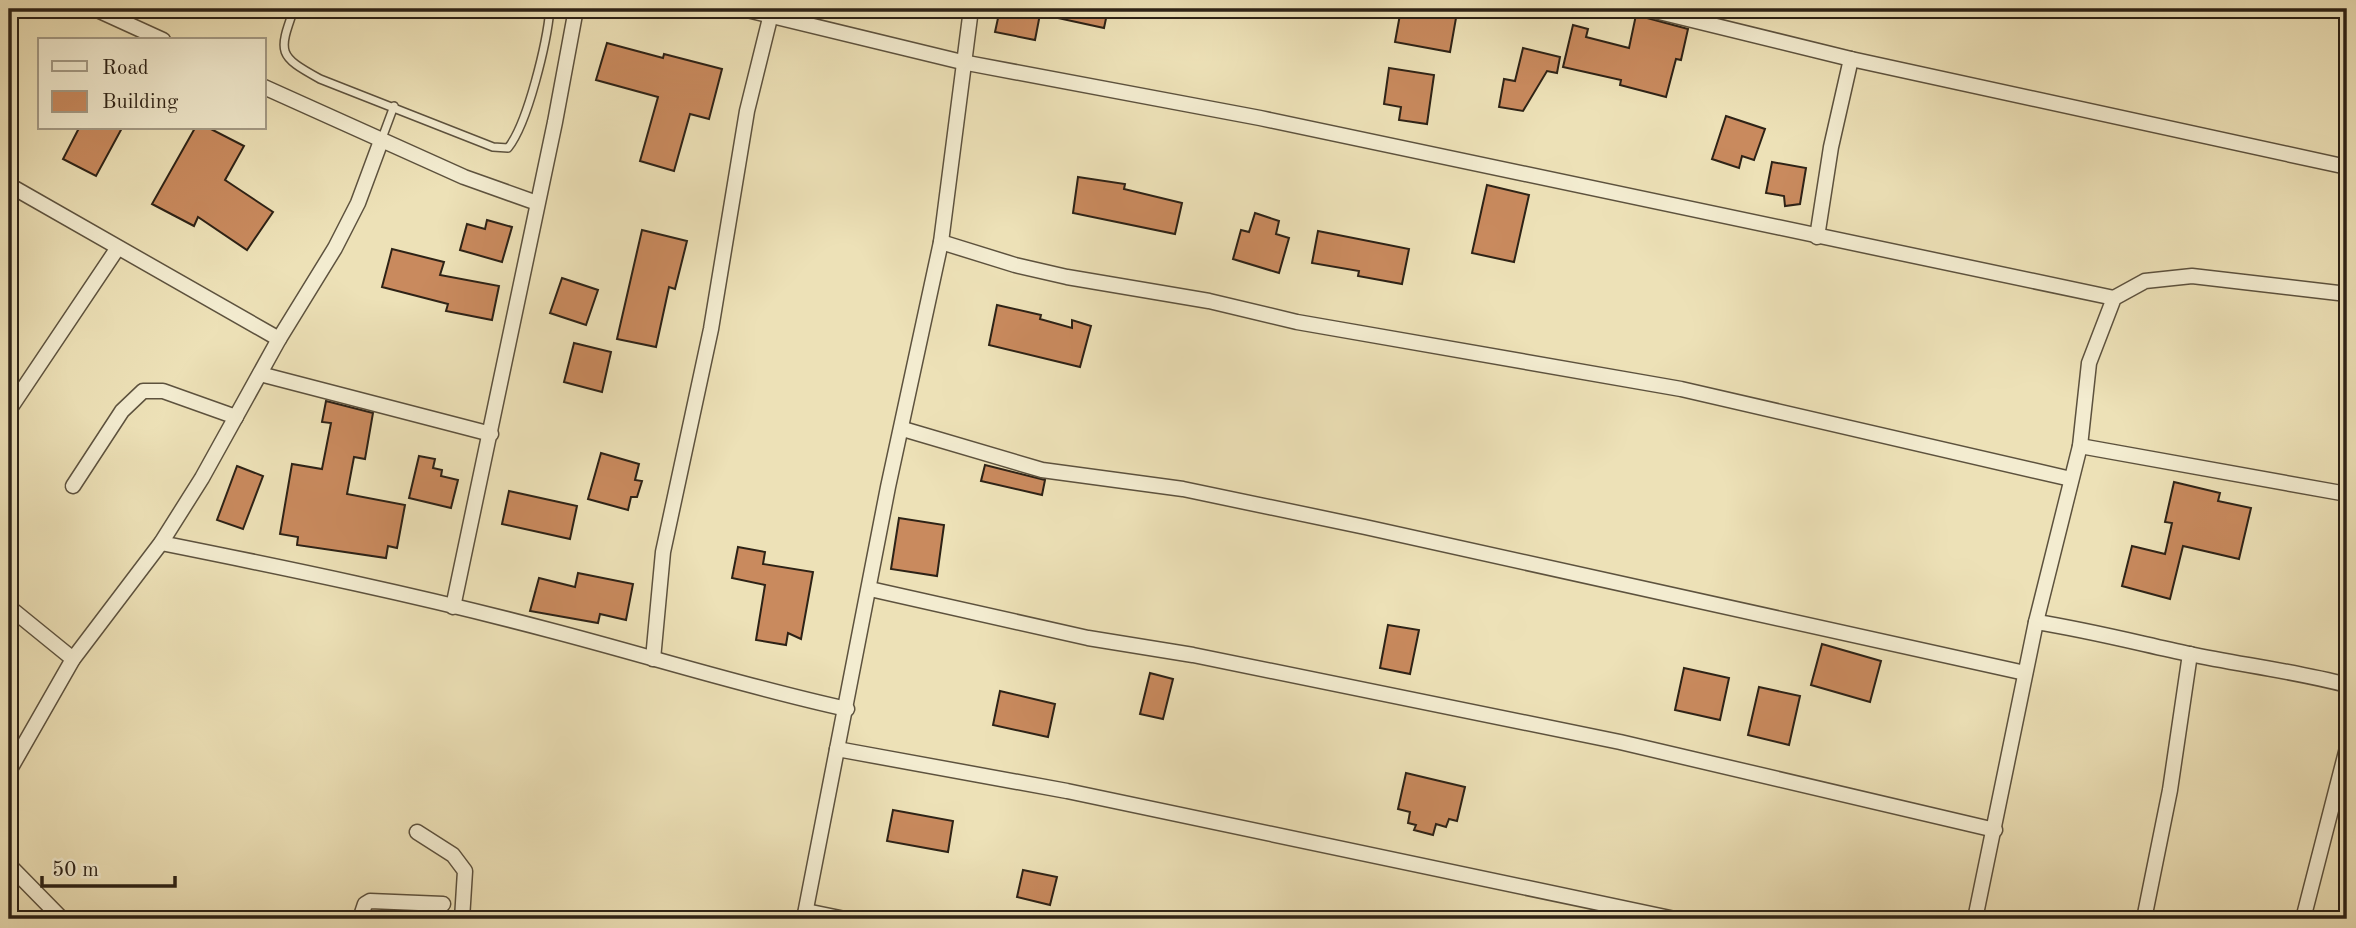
<svg xmlns="http://www.w3.org/2000/svg" width="2356" height="928" font-family="'Old Standard TT',serif">
<style>
.building{fill:#c98a5e;stroke:#2d2216;stroke-width:2}
.lines{fill:none;stroke-linecap:round;stroke-linejoin:round}
.lane-casing{stroke:#5d523e;stroke-width:10}
.street-casing{stroke:#5d523e;stroke-width:17}
.lane{stroke:#f3ecd0;stroke-width:7}
.street{stroke:#f3ecd0;stroke-width:14}
</style>
<rect width="100%" height="100%" fill="#ede1b7"/>
<filter id="stains"><feTurbulence type="fractalNoise" baseFrequency=".00286" numOctaves="4"/><feColorMatrix values="0 0 0 0 .2 0 0 0 0 .09 0 0 0 0 .02 0 0 0 .5 -.17"/></filter>
<radialGradient id="worn" r=".72"><stop offset=".6" stop-color="#630" stop-opacity="0"/><stop offset="1" stop-color="#630" stop-opacity=".3"/></radialGradient>
<g class="building">
<path d="M 1000,9 L 1041,9 L 1035,40 L 995,32 Z"/>
<path d="M 1045,9 L 1108,9 L 1104,28 L 1044,15 Z"/>
<path d="M 1401,9 L 1425,9 L 1428,13 L 1456,18 L 1450,52 L 1395,42 Z"/>
<path d="M 1636,15 L 1688,29 L 1681,60 L 1676,59 L 1666,97 L 1620,85 L 1621,80 L 1563,67 L 1573,25 L 1588,29 L 1586,37 L 1629,48 Z"/>
<path d="M 607,43 L 663,58 L 664,54 L 722,69 L 709,119 L 690,114 L 674,171 L 640,161 L 658,97 L 596,80 Z"/>
<path d="M 1523,48 L 1560,57 L 1557,73 L 1547,71 L 1523,111 L 1499,107 L 1504,79 L 1515,81 Z"/>
<path d="M 1389,68 L 1434,75 L 1427,124 L 1399,120 L 1401,107 L 1384,104 Z"/>
<path d="M 1726,116 L 1765,129 L 1754,160 L 1742,156 L 1739,168 L 1712,159 Z"/>
<path d="M 79,128 L 122,128 L 96,176 L 63,159 Z"/>
<path d="M 195,128 L 209,128 L 244,146 L 225,180 L 273,212 L 247,250 L 198,217 L 194,226 L 152,204 Z"/>
<path d="M 1772,162 L 1806,168 L 1800,204 L 1785,206 L 1784,196 L 1766,193 Z"/>
<path d="M 1078,177 L 1125,184 L 1124,189 L 1182,203 L 1175,234 L 1073,213 Z"/>
<path d="M 1487,185 L 1529,195 L 1514,262 L 1472,253 Z"/>
<path d="M 1255,213 L 1279,221 L 1276,234 L 1289,238 L 1279,273 L 1233,259 L 1241,230 L 1249,232 Z"/>
<path d="M 487,220 L 512,227 L 502,262 L 460,250 L 467,224 L 485,229 Z"/>
<path d="M 642,230 L 687,241 L 675,289 L 669,287 L 656,347 L 617,339 Z"/>
<path d="M 1318,231 L 1409,249 L 1402,284 L 1358,276 L 1359,271 L 1312,263 Z"/>
<path d="M 392,249 L 444,262 L 440,275 L 499,286 L 492,320 L 446,311 L 448,304 L 382,287 Z"/>
<path d="M 562,278 L 598,290 L 586,325 L 550,313 Z"/>
<path d="M 997,305 L 1041,315 L 1040,319 L 1072,328 L 1072,320 L 1091,326 L 1080,367 L 989,345 Z"/>
<path d="M 574,343 L 611,352 L 602,392 L 564,382 Z"/>
<path d="M 326,401 L 373,413 L 365,459 L 354,457 L 347,494 L 405,505 L 397,548 L 388,546 L 386,558 L 297,545 L 298,537 L 280,534 L 292,464 L 322,469 L 331,423 L 322,422 Z"/>
<path d="M 601,453 L 639,464 L 635,480 L 642,481 L 637,497 L 631,497 L 628,510 L 588,499 Z"/>
<path d="M 419,456 L 435,459 L 433,468 L 442,470 L 441,476 L 458,480 L 451,508 L 409,498 Z"/>
<path d="M 985,465 L 1045,480 L 1042,495 L 981,481 Z"/>
<path d="M 237,466 L 263,476 L 243,529 L 217,520 Z"/>
<path d="M 2174,482 L 2220,493 L 2218,501 L 2251,508 L 2239,559 L 2183,546 L 2170,599 L 2122,586 L 2132,546 L 2165,554 L 2172,523 L 2165,522 Z"/>
<path d="M 509,491 L 577,506 L 570,539 L 502,524 Z"/>
<path d="M 899,518 L 944,525 L 937,576 L 891,569 Z"/>
<path d="M 738,547 L 765,552 L 763,564 L 813,572 L 801,639 L 788,633 L 786,645 L 756,640 L 765,585 L 732,578 Z"/>
<path d="M 578,573 L 633,584 L 626,620 L 600,614 L 598,623 L 530,611 L 539,578 L 575,587 Z"/>
<path d="M 1388,625 L 1419,630 L 1410,674 L 1380,668 Z"/>
<path d="M 1822,644 L 1881,661 L 1870,702 L 1811,685 Z"/>
<path d="M 1684,668 L 1729,678 L 1720,720 L 1675,710 Z"/>
<path d="M 1150,673 L 1173,679 L 1163,719 L 1140,714 Z"/>
<path d="M 1759,687 L 1800,696 L 1789,745 L 1748,735 Z"/>
<path d="M 1000,691 L 1055,704 L 1048,737 L 993,725 Z"/>
<path d="M 1406,773 L 1465,787 L 1457,821 L 1449,819 L 1446,827 L 1436,824 L 1433,835 L 1414,830 L 1416,825 L 1408,823 L 1410,812 L 1398,809 Z"/>
<path d="M 893,810 L 953,821 L 948,852 L 887,841 Z"/>
<path d="M 1023,870 L 1057,877 L 1050,905 L 1017,897 Z"/>
</g>
<g class="lines">
<defs>
<g id="lane">
<path d="M 294,9 C 278,53 278,56 320,79 L 493,147 L 508,148 C 528,123 547,42 550,9"/>
<path d="M 381,141 L 394,106"/>
</g>
<g id="street">
<path d="M 95,9 L 163,40"/>
<path d="M 743,9 L 962,62 L 1260,118 L 2114,298"/>
<path d="M 1647,9 L 1851,59 L 2347,167"/>
<path d="M 264,87 L 464,177 L 537,203"/>
<path d="M 9,185 L 279,339"/>
<path d="M 1817,237 L 1831,147 L 1851,59"/>
<path d="M 941,242 L 1015,265 L 1067,277 L 1209,301 L 1297,322 L 1681,389 L 2071,479"/>
<path d="M 260,374 L 491,434"/>
<path d="M 9,410 L 117,249"/>
<path d="M 903,429 L 1042,470 L 1183,489 L 1365,527 L 2025,673"/>
<path d="M 2080,446 L 2347,494"/>
<path d="M 73,486 L 122,411 L 143,391 L 163,391 L 236,417"/>
<path d="M 161,543 C 291,569 421,596 549,630 C 649,656 746,687 847,709"/>
<path d="M 870,589 L 1088,638 L 1193,655 L 1620,742 L 1995,830"/>
<path d="M 9,607 L 73,659"/>
<path d="M 453,607 L 555,122 L 576,9"/>
<path d="M 2036,622 C 2088,630 2138,643 2189,654 C 2242,665 2294,671 2347,685"/>
<path d="M 653,659 L 663,552 L 711,329 L 747,111 L 772,10"/>
<path d="M 837,749 L 1067,791 L 1675,919"/>
<path d="M 9,771 L 73,659 L 161,543 L 202,478 L 279,339 L 335,248 L 358,203 L 381,141"/>
<path d="M 417,832 L 453,855 L 465,871 L 462,919"/>
<path d="M 9,865 L 62,919"/>
<path d="M 806,911 L 845,919"/>
<path d="M 360,919 L 365,904 L 370,901 L 443,904"/>
<path d="M 804,919 L 888,487 L 941,242 L 971,9"/>
<path d="M 1975,919 L 2036,622 L 2080,446 L 2089,363 L 2114,298 L 2145,281 L 2192,276 L 2347,294"/>
<path d="M 2144,919 L 2170,790 L 2190,654"/>
<path d="M 2303,919 L 2347,748"/>
</g>
</defs>
<use href="#lane" class="lane-casing"/>
<use href="#street" class="street-casing"/>
<use href="#lane" class="lane"/>
<use href="#street" class="street"/>
</g>
<rect width="2356" height="928" fill="none" stroke="#ede1b7" stroke-width="35"/>
<rect x="10" y="10" width="2335" height="907" fill="none" stroke="#2d2216" stroke-width="3.5"/>
<rect x="18" y="18" width="2321" height="893" fill="none" stroke="#2d2216" stroke-width="2"/>
<rect x="38" y="38" width="228" height="91" fill="#f3ecd0" stroke="#a49b86" stroke-width="2"/>
<rect x="52" y="61" width="35" height="10" fill="#f3ecd0" stroke="#a49b86" stroke-width="2"/>
<text x="102" y="74" font-size="21" fill="#2d2216">Road</text>
<rect x="52" y="91" width="35" height="21" fill="#c98a5e" stroke="#a49b86" stroke-width="2"/>
<text x="102" y="108" font-size="21" fill="#2d2216">Building</text>
<path d="M42 876v10h133v-10" fill="none" stroke="#2d2216" stroke-width="3.5"/>
<text x="52" y="876" font-size="21" fill="#2d2216" stroke="#f3ecd0" stroke-width="5" paint-order="stroke">50 m</text>
<rect width="100%" height="100%" filter="url(#stains)"/>
<rect width="100%" height="100%" fill="url(#worn)"/>
</svg>
